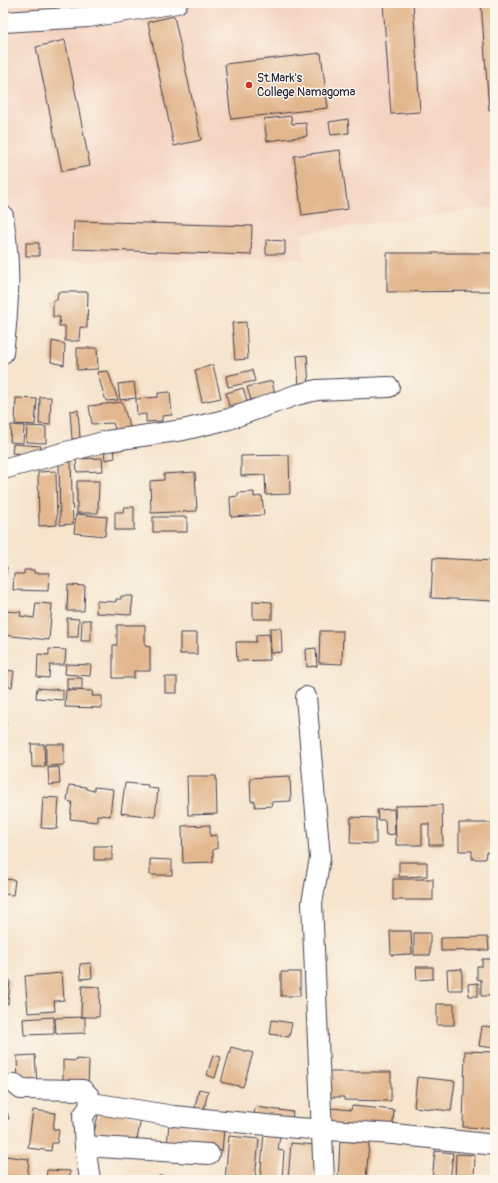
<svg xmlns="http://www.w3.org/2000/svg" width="498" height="1183" font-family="Pangolin,sans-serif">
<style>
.built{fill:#f4d3c0}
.building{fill:#e3b78e}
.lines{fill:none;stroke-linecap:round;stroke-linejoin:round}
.minor-casing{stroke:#423f51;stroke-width:22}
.minor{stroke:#fff;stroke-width:20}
.poi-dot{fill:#c8321e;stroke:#fbf7ec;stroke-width:1.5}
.labels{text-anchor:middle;stroke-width:3;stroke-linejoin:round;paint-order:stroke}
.poi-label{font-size:12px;fill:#22223b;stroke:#fbf7ec;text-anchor:start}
</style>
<rect width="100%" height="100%" fill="#fbf7ec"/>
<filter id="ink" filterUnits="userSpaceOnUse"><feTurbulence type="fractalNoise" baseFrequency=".025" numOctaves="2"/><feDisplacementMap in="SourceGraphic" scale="8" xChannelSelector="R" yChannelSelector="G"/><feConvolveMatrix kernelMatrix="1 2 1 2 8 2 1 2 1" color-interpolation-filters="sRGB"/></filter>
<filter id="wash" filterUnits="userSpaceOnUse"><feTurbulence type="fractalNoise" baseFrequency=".012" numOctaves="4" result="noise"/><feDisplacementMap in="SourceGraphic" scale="16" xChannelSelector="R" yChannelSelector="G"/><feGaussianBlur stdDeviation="0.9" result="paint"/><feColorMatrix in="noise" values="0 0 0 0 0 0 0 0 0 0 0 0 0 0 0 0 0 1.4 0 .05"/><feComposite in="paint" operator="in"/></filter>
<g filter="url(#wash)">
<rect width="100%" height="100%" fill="#f6e4cc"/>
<path class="built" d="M 3,3 L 495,3 L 495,207 L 302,233 L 304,259 L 20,262 L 3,167 Z"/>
<g id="blocks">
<g class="building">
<path d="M 383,3 L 413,3 L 420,112 L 391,114 Z"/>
<path d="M 481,3 L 495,3 L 495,110 L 489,110 Z"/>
<path d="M 174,16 L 201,140 L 174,146 L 148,22 Z"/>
<path d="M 65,40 L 90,166 L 62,171 L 36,47 Z"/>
<path d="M 321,53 L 328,108 L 231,119 L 225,64 Z"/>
<path d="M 291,116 L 292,124 L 306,123 L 307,136 L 267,141 L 264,119 Z"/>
<path d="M 348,119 L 349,133 L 331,135 L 329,122 Z"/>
<path d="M 340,150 L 348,209 L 302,215 L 294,156 Z"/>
<path d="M 74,221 L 252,226 L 251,255 L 73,249 Z"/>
<path d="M 266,240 L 285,241 L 285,254 L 266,254 Z"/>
<rect x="26" y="243" width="13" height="13"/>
<path d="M 387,253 L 495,253 L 495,291 L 387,292 Z"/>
<path d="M 58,292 L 88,292 L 87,328 L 80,327 L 79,341 L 65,341 L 65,326 L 59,326 L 60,317 L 53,317 L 53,300 L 57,300 Z"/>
<path d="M 246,322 L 248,359 L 235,360 L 232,323 Z"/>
<path d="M 52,341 L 65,344 L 64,365 L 51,362 Z"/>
<path d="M 77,348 L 97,348 L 98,369 L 77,370 Z"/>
<path d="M 307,355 L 309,386 L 299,387 L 297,356 Z"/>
<path d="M 213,365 L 221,398 L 202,402 L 195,370 Z"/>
<path d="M 252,370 L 255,381 L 228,387 L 226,376 Z"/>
<path d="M 108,371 L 118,400 L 106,401 L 97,372 Z"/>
<path d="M 272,381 L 275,394 L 251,400 L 247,387 Z"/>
<path d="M 134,382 L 136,398 L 120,400 L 118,384 Z"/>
<path d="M 243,388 L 247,401 L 229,406 L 226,393 Z"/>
<path d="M 170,392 L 172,415 L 162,416 L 162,421 L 146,422 L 146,414 L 137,415 L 136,399 L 158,397 L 158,393 Z"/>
<path d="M 40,397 L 51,397 L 50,425 L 39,424 Z"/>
<path d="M 16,398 L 37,399 L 35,425 L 15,424 Z"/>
<path d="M 122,402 L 132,434 L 117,435 L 113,423 L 92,424 L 89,406 Z"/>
<path d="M 78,410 L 80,438 L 72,439 L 70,411 Z"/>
<path d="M 11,425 L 24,426 L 23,443 L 10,442 Z"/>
<path d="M 27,426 L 46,427 L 46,443 L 26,442 Z"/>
<path d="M 13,444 L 41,446 L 40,455 L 12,453 Z"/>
<path d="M 114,449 L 115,458 L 105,460 L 104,451 Z"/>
<path d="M 289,455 L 290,494 L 266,495 L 265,475 L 241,476 L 241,456 Z"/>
<path d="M 102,458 L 103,471 L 77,472 L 76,459 Z"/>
<path d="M 71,462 L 73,524 L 60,525 L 59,463 Z"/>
<path d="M 56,471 L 57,525 L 39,526 L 38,472 Z"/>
<path d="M 195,472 L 197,511 L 151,513 L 150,481 L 164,480 L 164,474 Z"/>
<path d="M 77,481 L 99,481 L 98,513 L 77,513 Z"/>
<path d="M 254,492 L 254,497 L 262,496 L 264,515 L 231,517 L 230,497 L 238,496 L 238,493 Z"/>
<path d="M 124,507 L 134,507 L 134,530 L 115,530 L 115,512 L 123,512 Z"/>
<path d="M 76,514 L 107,517 L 105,536 L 74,533 Z"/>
<rect x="153" y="517" width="34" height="15"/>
<path d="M 433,558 L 495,561 L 495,601 L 431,598 Z"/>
<path d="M 3,566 L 7,567 L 4,588 L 3,588 Z"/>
<path d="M 24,570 L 34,570 L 34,573 L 49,573 L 48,591 L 13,590 L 14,574 L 24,574 Z"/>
<path d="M 68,585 L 85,586 L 84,611 L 67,611 Z"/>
<path d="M 121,596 L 133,596 L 131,615 L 96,613 L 97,601 L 116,602 L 116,599 L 121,599 Z"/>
<path d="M 253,601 L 272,602 L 272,619 L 253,619 Z"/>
<path d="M 36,603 L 52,604 L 49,640 L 3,635 L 3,611 L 21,612 L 20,616 L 34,618 Z"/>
<path d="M 67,618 L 79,619 L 78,637 L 67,637 Z"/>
<path d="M 82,620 L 91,620 L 91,641 L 81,641 Z"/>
<path d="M 117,625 L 145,625 L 145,646 L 150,647 L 150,671 L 134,671 L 134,678 L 113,678 L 113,645 L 117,645 Z"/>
<path d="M 270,628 L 281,628 L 282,652 L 271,653 Z"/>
<path d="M 320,631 L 343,631 L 342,664 L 319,663 Z"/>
<rect x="180" y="633" width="17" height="21"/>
<path d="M 269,634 L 270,660 L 237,661 L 236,642 L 256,642 L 256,635 Z"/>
<path d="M 316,648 L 317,666 L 307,667 L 306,649 Z"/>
<path d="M 49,649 L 66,650 L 65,662 L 64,662 L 64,665 L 50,665 L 49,678 L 37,677 L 38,654 L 49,655 Z"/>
<path d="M 66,664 L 91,665 L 90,676 L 65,674 Z"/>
<path d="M 3,670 L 14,671 L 12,687 L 3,686 Z"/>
<rect x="165" y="677" width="12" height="16"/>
<rect x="67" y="678" width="15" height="11"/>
<path d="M 37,688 L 63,690 L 63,700 L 36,698 Z"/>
<path d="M 66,690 L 93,691 L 92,696 L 102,696 L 102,708 L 65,707 Z"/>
<path d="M 3,700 L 5,700 L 4,711 L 3,711 Z"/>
<path d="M 3,722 L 6,722 L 5,734 L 3,734 Z"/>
<path d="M 31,744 L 44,744 L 45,767 L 32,767 Z"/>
<path d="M 46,744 L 64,744 L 64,765 L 46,766 Z"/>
<path d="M 59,767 L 60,784 L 49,785 L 48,768 Z"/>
<path d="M 187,776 L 216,776 L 217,814 L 188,815 Z"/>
<path d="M 290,776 L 291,801 L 271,802 L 272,806 L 255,807 L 255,801 L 251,801 L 250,778 Z"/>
<path d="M 125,783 L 148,785 L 148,788 L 158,789 L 155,817 L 121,813 Z"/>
<path d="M 69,785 L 86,787 L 86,789 L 94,791 L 94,787 L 113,789 L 110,816 L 97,815 L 97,822 L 70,819 L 72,802 L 67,801 Z"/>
<path d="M 43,797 L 59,798 L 57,829 L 41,828 Z"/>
<path d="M 442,805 L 443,845 L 429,845 L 429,824 L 422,824 L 422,845 L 396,845 L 395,806 Z"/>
<path d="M 394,809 L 395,834 L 386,835 L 385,820 L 378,820 L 377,810 Z"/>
<path d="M 351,817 L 376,818 L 376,844 L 350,843 Z"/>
<path d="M 459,823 L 495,823 L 495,852 L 486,852 L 485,859 L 472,859 L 472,851 L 459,851 Z"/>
<path d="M 210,825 L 210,836 L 217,835 L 217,849 L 213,849 L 213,862 L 183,863 L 182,826 Z"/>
<rect x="94" y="846" width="18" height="14"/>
<path d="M 150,859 L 172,860 L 172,875 L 150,875 Z"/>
<path d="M 399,862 L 427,862 L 427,876 L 399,877 Z"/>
<path d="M 3,879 L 15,880 L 13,895 L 3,894 Z"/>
<rect x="393" y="879" width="40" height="21"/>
<path d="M 390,931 L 411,931 L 412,954 L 391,955 Z"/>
<rect x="414" y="933" width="16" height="22"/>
<path d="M 488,937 L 489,950 L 441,951 L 441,938 Z"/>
<path d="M 482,959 L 495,959 L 495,996 L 481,996 L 481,980 L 477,979 L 477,966 L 482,966 Z"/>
<path d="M 91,963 L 92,978 L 81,979 L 80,964 Z"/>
<path d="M 416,967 L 433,967 L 433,979 L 417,980 Z"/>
<path d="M 462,969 L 462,990 L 448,990 L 447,970 Z"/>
<rect x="281" y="972" width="19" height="24"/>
<path d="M 62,973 L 64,1000 L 54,1001 L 55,1011 L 28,1013 L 25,976 Z"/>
<path d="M 3,979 L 10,980 L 8,1004 L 3,1004 Z"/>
<path d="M 478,983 L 478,996 L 469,996 L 468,984 Z"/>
<path d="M 82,986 L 100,987 L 99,1017 L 81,1017 Z"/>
<rect x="437" y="1004" width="17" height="21"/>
<path d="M 494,1007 L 495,1007 L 495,1026 L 492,1026 Z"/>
<path d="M 54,1017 L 54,1034 L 24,1035 L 23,1019 Z"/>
<path d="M 85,1017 L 85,1033 L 56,1034 L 55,1018 Z"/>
<path d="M 272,1020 L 292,1023 L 289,1037 L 270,1034 Z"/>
<path d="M 482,1026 L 495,1027 L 495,1048 L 479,1046 Z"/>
<path d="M 231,1047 L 253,1053 L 243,1087 L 221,1082 Z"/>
<path d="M 465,1051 L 494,1052 L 493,1128 L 463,1127 Z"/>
<path d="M 35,1055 L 37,1084 L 18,1085 L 17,1056 Z"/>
<path d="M 213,1055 L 221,1057 L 215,1078 L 207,1075 Z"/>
<path d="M 76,1059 L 89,1060 L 88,1088 L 63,1087 L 63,1060 L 76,1061 Z"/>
<path d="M 317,1072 L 391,1072 L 391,1101 L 344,1100 L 344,1097 L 325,1097 Z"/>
<path d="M 417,1077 L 455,1081 L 451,1111 L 414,1107 Z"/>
<path d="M 199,1089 L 208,1091 L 203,1114 L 194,1112 Z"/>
<path d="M 352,1106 L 394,1110 L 392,1134 L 329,1134 L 331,1108 L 351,1110 Z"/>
<path d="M 255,1107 L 293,1112 L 291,1130 L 253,1125 Z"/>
<path d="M 33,1110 L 55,1113 L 53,1129 L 59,1130 L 57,1143 L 52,1143 L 51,1151 L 28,1148 Z"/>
<path d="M 99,1110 L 141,1118 L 136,1146 L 93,1138 Z"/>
<path d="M 7,1112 L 9,1119 L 3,1120 L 3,1113 Z"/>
<path d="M 169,1124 L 224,1129 L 222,1151 L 167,1146 Z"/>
<path d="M 264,1133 L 280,1135 L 278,1150 L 284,1151 L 282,1180 L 260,1180 Z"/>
<path d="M 229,1136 L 259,1139 L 255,1180 L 225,1180 Z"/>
<path d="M 340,1141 L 369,1143 L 366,1180 L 338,1180 Z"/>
<path d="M 291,1143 L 316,1145 L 314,1180 L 288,1180 Z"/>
<path d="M 435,1151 L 453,1153 L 450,1180 L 432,1180 Z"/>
<path d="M 456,1154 L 475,1155 L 474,1180 L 455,1180 Z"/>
<path d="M 5,1156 L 29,1159 L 27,1180 L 3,1180 Z"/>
<path d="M 47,1170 L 70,1171 L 70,1180 L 46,1180 Z"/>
<path d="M 159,1176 L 189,1179 L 189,1180 L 158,1180 Z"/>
</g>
</g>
</g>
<g filter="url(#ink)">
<use href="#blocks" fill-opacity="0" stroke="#423f51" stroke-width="1"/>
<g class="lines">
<defs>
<g id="minor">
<path d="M 3,22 L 88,17 L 177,3"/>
<path d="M 3,216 C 11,263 9,306 3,353"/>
<path d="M 3,469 L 107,441 L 183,430 L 229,419 L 296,395 L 317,390 L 389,387"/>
<path d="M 306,697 L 320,858 L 312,903 L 324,1180"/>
<path d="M 15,1084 L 21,1089 L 83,1090 L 89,1096 L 90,1106"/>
<path d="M 85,1146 L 209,1154"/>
<path d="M 90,1180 L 85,1146 L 83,1116 L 90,1106 L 98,1104 L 174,1116 L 297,1128 L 394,1134 L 495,1145"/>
</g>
</defs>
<use href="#minor" class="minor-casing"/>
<use href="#minor" class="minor"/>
</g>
</g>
<circle class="poi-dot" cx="249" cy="85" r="4"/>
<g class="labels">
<g class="poi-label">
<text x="257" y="82">St.Mark's<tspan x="257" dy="14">College Namagoma</tspan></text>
</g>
</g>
<rect width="498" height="1183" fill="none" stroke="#fbf7ec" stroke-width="16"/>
</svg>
